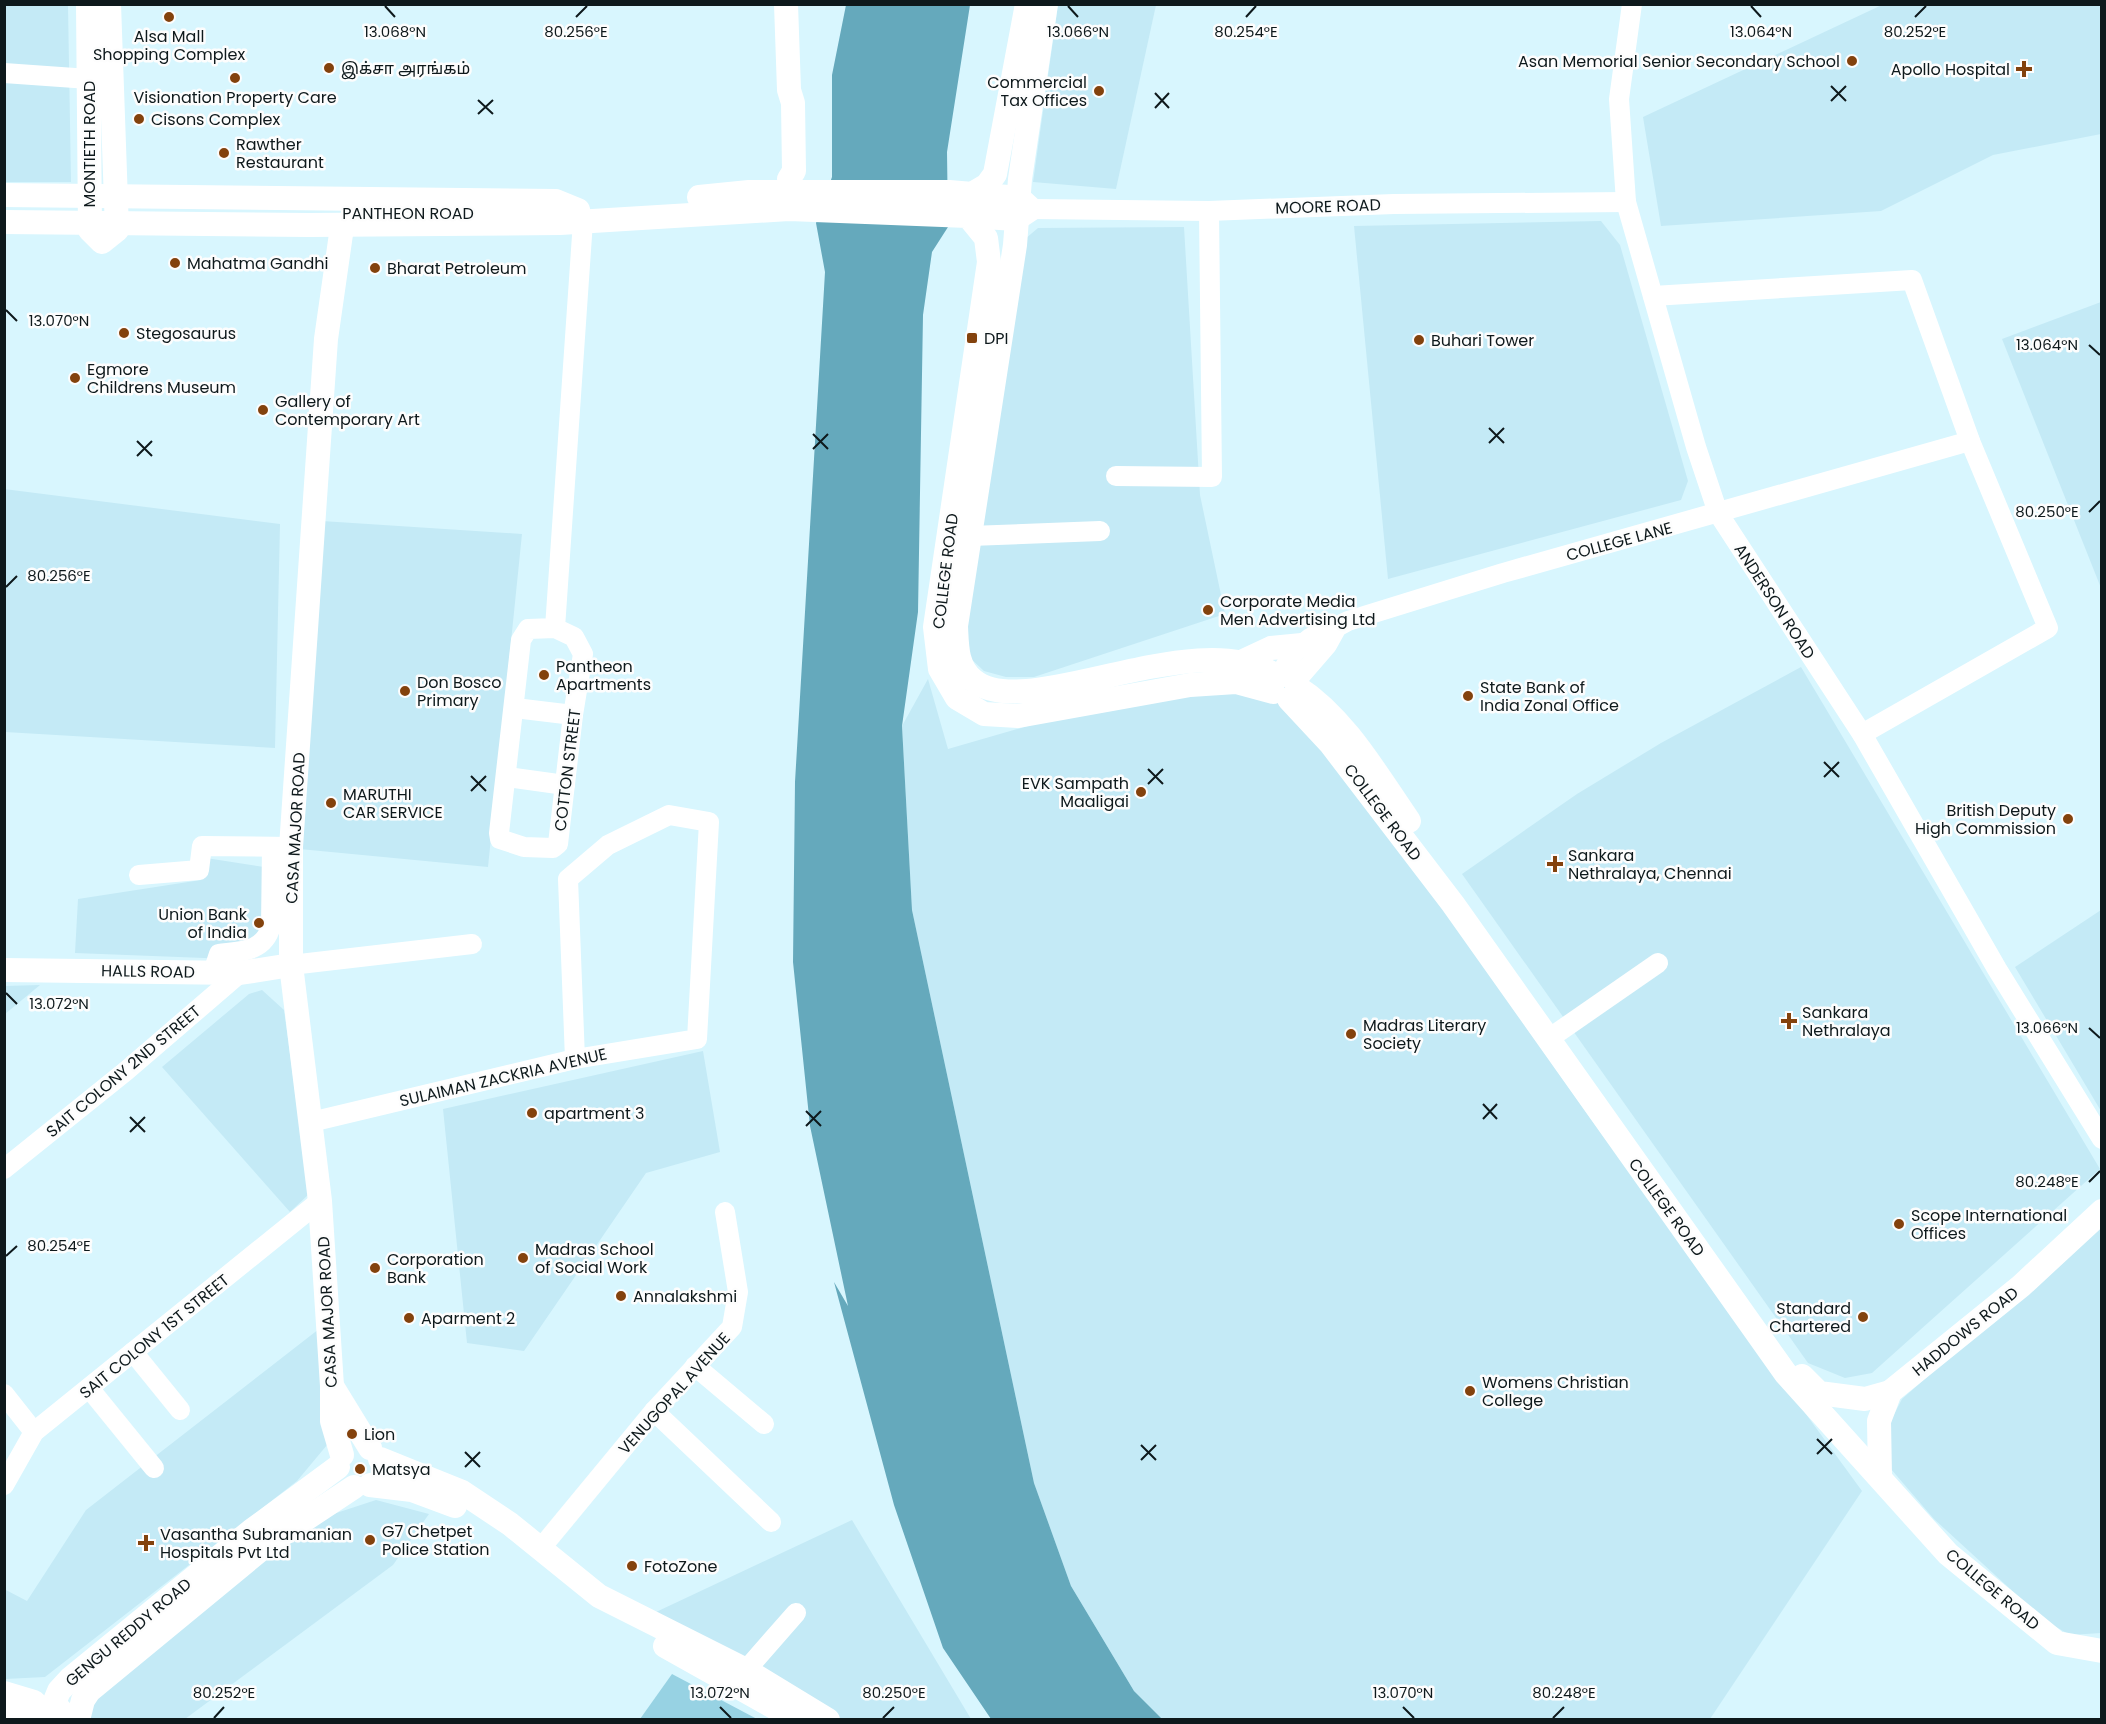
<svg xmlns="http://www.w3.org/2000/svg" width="2106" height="1724" font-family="Poppins,'Noto Sans Tamil',sans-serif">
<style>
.built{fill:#c4eaf6}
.green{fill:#97d2e3}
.water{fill:#65a9bc}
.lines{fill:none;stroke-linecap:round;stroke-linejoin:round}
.minor{stroke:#fff;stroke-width:20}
.major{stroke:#fff;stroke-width:24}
.ticks{fill:none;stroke:#0e191c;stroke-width:2}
.poi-dot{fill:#83420d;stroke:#fdfdfd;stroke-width:2}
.labels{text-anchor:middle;stroke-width:5;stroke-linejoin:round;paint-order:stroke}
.poi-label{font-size:16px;fill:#0e191c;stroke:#fdfdfd;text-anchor:start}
.street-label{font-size:16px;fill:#0e191c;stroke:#fdfdfd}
.ticks-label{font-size:15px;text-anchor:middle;fill:#0e191c;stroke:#fdfdfd;stroke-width:5;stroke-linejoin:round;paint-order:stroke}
</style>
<rect width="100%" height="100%" fill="#d8f6fe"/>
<g class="built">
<path d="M 1884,4 L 2101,5 L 2101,134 L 1993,155 L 1881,211 L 1661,226 L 1643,117 Z"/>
<path d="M 4,5 L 68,5 L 71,182 L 5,182 Z"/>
<path d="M 1058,5 L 1156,5 L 1116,189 L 1033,182 Z"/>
<path d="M 1601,221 L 1620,245 L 1688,481 L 1681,500 L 1388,579 L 1354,226 Z"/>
<path d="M 1184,227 L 1200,495 L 1225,614 L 1034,677 L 1006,677 L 984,671 L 968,656 L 962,637 L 1025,239 L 1038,228 Z"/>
<path d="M 2101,302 L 2102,302 L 2101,588 L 2002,339 Z"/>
<path d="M 4,489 L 280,524 L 275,748 L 5,732 Z"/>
<path d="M 322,521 L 522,534 L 488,867 L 289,848 Z"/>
<path d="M 1801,667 L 2100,1169 L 1872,1373 L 1845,1378 L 1808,1363 L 1462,874 L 1577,794 L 1661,743 Z"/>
<path d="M 928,679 L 948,749 L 1184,681 L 1242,684 L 1283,704 L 1322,737 L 1593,1122 L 1862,1491 L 1710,1719 L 1162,1720 L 1134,1691 L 1071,1586 L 1034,1483 L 912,910 L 902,726 Z"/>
<path d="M 206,858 L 264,867 L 263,938 L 230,959 L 75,953 L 78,899 L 201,880 Z"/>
<path d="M 2101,910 L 2101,1111 L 2015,967 Z"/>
<path d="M 40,985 L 5,1014 L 5,986 Z"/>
<path d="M 262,990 L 284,1010 L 309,1194 L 290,1212 L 162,1067 L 249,994 Z"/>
<path d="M 703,1051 L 720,1152 L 646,1173 L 524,1351 L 467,1343 L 443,1109 Z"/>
<path d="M 2101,1224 L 2101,1633 L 2070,1635 L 2044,1620 L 1934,1519 L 1884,1461 L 1885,1432 L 1902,1399 Z"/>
<path d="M 319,1329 L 327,1445 L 297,1481 L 45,1677 L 5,1679 L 4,1589 L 27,1601 L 86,1510 Z"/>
<path d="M 376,1500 L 429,1514 L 393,1565 L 185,1719 L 85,1720 L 93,1691 L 318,1519 Z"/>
<path d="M 852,1520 L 971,1719 L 832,1719 L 656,1612 Z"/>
</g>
<path class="green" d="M 672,1674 L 757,1719 L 640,1719 Z"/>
<path class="water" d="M 846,5 L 970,5 L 947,152 L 948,227 L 932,252 L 923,315 L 918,612 L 902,726 L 912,910 L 1034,1483 L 1071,1586 L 1134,1691 L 1162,1719 L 991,1719 L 943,1648 L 894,1505 L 834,1282 L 848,1306 L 810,1126 L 793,962 L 795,782 L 825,272 L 816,223 L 832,177 L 832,75 Z"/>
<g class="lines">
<g class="minor">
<path d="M 1632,4 L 1619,99 L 1626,202 L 1696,447 L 1718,513 L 1862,734 L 1997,969 L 2102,1139"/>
<path d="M 4,73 L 89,79"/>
<path d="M 1031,209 L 1209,211 L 1394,204 L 1626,202"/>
<path d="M 1653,296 L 1912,280 L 1970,441 L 2048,628 L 1862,734"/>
<path d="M 1116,476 L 1212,477 L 1209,211"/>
<path d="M 970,536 L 1100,531"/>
<path d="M 555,628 L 574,637 L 583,654 L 573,715 L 558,844 L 553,848 L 524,847 L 500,839 L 499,833 L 521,640 L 528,629 L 555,628 L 583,221"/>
<path d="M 1280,675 C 1294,649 1307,634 1337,627"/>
<path d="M 1295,682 L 1327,645 L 1337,627 L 1348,621 L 1503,573 L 1970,441"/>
<path d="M 515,708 L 573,715"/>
<path d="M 507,777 L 565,785"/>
<path d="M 139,875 L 199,870 L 202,846 L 291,847"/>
<path d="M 291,965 L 472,944"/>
<path d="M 213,972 L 219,954 C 242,951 264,952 271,926 L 272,847"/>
<path d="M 1557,1033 L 1658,963"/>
<path d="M 311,1122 L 575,1059 L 697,1039 L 709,822 L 669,815 L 608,845 L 568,879 L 575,1059"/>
<path d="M 4,1169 L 126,1071 L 240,973"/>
<path d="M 133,1352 L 180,1410"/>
<path d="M 695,1366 L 764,1424"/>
<path d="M 89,1388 L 154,1468"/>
<path d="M 4,1394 L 34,1432"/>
<path d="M 654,1411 L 771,1522"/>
<path d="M 4,1485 L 34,1432 L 320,1201"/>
<path d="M 541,1548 L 654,1411 L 732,1327 L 738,1292 L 725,1212"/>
<path d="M 746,1670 L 796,1613"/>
</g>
<g class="major">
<path d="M 88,4 L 90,230 L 102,242 L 117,230 L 109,4"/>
<path d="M 786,4 L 789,90 L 793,103 L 794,171 L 789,179"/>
<path d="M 1046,4 L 1020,179 L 1015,245 L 956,626 C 957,645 956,666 973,680 C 1026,725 1197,621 1278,677"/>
<path d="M 4,195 L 556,201 L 578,210"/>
<path d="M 970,195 L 987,185 L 995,174 L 1027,4"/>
<path d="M 699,197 L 749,192 L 949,192 L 1019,198 L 1031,209 L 1016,219 L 968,216"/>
<path d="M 4,222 L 309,225 L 560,223 L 789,209 L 968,216 L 986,238 L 989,262 L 935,627 L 940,669 L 957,698 L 984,714 L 1018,716 L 1190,685 L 1236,682 L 1273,692"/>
<path d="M 341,234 L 326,339 L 291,847 L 291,965 L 320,1201 L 332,1386 L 332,1421 L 342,1455"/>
<path d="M 1241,662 L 1271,648 L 1302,645"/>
<path d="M 1297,687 C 1345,718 1377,775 1409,821"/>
<path d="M 1289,699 L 1330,743 L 1453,904 L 1786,1374 L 1948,1554 L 2057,1643 L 2102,1651"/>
<path d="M 4,970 L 240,973 L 291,965"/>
<path d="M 1802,1376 L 1819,1393 L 1865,1399 L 1890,1392"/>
<path d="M 332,1386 L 370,1448"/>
<path d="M 380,1459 L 462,1492 L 510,1524 L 599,1596 L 746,1670 L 828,1720"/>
<path d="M 1880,1476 L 1879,1421 L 1890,1392 L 2021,1286 L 2102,1211"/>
<path d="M 370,1485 L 412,1490 L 455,1506"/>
<path d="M 665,1646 L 797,1720"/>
<path d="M 4,1693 L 34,1702 L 40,1710"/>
<path d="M 4,1713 L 27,1718 L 40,1710 L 60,1710"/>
<path d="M 47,1720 L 59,1691 L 71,1678 L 251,1531 L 338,1467"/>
<path d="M 78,1720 L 83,1700 L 89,1691 L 265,1546 L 354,1487"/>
</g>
</g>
<path class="ticks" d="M 385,6 L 395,17M 1068,6 L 1078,17M 1751,6 L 1761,17M 576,17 L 587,6M 1246,17 L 1256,6M 1915,17 L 1926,6M 1831,86 L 1846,101M 1155,93 L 1169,108M 478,100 L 493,114M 1831,101 L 1846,86M 1155,108 L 1169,93M 478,114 L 493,100M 6,310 L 17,321M 2089,345 L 2100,355M 1489,428 L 1504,443M 813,434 L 828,449M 137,441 L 152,456M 1489,443 L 1504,428M 813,449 L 828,434M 137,456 L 152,441M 2089,512 L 2100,501M 6,587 L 17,576M 1824,762 L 1839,777M 1148,769 L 1163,784M 471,776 L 486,791M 1824,777 L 1839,762M 1148,784 L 1163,769M 471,791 L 486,776M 6,993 L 17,1004M 2089,1028 L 2100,1038M 1483,1104 L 1497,1119M 806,1111 L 821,1126M 130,1117 L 145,1132M 1483,1119 L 1497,1104M 806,1126 L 821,1111M 130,1132 L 145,1117M 2089,1182 L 2100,1171M 6,1256 L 17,1246M 1817,1439 L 1832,1454M 1141,1445 L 1156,1460M 465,1452 L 480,1467M 1817,1454 L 1832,1439M 1141,1460 L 1156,1445M 465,1467 L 480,1452M 720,1707 L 731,1718M 1403,1707 L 1414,1718M 214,1718 L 224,1707M 883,1718 L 894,1707M 1553,1718 L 1564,1707"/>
<g class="poi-dot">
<circle cx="169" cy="17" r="6"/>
<circle cx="1852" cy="61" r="6"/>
<circle cx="329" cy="68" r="6"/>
<path d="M2021 60h6v6h6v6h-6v6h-6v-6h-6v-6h6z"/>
<circle cx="235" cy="78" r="6"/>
<circle cx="1099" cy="91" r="6"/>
<circle cx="139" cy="119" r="6"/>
<circle cx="224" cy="153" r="6"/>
<circle cx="175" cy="263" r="6"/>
<circle cx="375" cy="268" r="6"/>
<circle cx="124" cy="333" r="6"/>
<rect x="966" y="332" width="12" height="12" rx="3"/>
<circle cx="1419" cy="340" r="6"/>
<circle cx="75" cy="378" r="6"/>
<circle cx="263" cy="410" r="6"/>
<circle cx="1208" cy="610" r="6"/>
<circle cx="544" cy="675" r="6"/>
<circle cx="405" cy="691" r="6"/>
<circle cx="1468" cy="696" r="6"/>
<circle cx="1141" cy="792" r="6"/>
<circle cx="331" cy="803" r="6"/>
<circle cx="2068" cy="819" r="6"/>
<path d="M1552 855h6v6h6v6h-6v6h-6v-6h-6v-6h6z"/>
<circle cx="259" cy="923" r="6"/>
<path d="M1786 1012h6v6h6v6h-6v6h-6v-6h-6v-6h6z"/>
<circle cx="1351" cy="1034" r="6"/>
<circle cx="532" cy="1113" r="6"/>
<circle cx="1899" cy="1224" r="6"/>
<circle cx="523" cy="1258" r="6"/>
<circle cx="375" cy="1268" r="6"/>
<circle cx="621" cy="1296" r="6"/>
<circle cx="1863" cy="1317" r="6"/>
<circle cx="409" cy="1318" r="6"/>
<circle cx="1470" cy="1391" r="6"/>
<circle cx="352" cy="1434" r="6"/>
<circle cx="360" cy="1469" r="6"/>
<circle cx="370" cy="1540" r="6"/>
<path d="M143 1534h6v6h6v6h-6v6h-6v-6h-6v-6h6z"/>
<circle cx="632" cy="1566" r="6"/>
</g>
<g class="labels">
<g class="poi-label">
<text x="169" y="42" text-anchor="middle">Alsa Mall<tspan x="169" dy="18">Shopping Complex</tspan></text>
<text x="1840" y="67" text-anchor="end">Asan Memorial Senior Secondary School</text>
<text x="341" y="74">இக்சா அரங்கம்</text>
<text x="2010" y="75" text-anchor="end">Apollo Hospital</text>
<text x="1087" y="88" text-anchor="end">Commercial<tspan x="1087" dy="18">Tax Offices</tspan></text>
<text x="235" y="103" text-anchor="middle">Visionation Property Care</text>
<text x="151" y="125">Cisons Complex</text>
<text x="236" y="150">Rawther<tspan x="236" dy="18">Restaurant</tspan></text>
<text x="187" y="269">Mahatma Gandhi</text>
<text x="387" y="274">Bharat Petroleum</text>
<text x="136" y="339">Stegosaurus</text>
<text x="984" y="344">DPI</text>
<text x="1431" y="346">Buhari Tower</text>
<text x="87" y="375">Egmore<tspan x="87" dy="18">Childrens Museum</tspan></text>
<text x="275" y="407">Gallery of<tspan x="275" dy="18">Contemporary Art</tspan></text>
<text x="1220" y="607">Corporate Media<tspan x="1220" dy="18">Men Advertising Ltd</tspan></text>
<text x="556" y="672">Pantheon<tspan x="556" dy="18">Apartments</tspan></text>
<text x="417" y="688">Don Bosco<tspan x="417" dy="18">Primary</tspan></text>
<text x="1480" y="693">State Bank of<tspan x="1480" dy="18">India Zonal Office</tspan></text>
<text x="1129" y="789" text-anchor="end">EVK Sampath<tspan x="1129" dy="18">Maaligai</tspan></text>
<text x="343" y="800">MARUTHI<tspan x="343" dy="18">CAR SERVICE</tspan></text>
<text x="2056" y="816" text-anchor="end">British Deputy<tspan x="2056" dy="18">High Commission</tspan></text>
<text x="1568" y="861">Sankara<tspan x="1568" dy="18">Nethralaya, Chennai</tspan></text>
<text x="247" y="920" text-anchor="end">Union Bank<tspan x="247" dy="18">of India</tspan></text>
<text x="1802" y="1018">Sankara<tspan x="1802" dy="18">Nethralaya</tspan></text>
<text x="1363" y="1031">Madras Literary<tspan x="1363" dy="18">Society</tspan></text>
<text x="544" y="1119">apartment 3</text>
<text x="1911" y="1221">Scope International<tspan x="1911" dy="18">Offices</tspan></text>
<text x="535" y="1255">Madras School<tspan x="535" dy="18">of Social Work</tspan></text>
<text x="387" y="1265">Corporation<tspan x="387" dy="18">Bank</tspan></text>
<text x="633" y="1302">Annalakshmi</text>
<text x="1851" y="1314" text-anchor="end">Standard<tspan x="1851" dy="18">Chartered</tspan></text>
<text x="421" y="1324">Aparment 2</text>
<text x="1482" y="1388">Womens Christian<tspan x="1482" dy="18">College</tspan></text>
<text x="364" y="1440">Lion</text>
<text x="372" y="1475">Matsya</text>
<text x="382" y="1537">G7 Chetpet<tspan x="382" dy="18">Police Station</tspan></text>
<text x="160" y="1540">Vasantha Subramanian<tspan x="160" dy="18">Hospitals Pvt Ltd</tspan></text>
<text x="644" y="1572">FotoZone</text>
</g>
<g class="street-label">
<text transform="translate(89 144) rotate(-90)" y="6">MONTIETH ROAD</text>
<text transform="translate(1328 206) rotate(-2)" y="6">MOORE ROAD</text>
<text x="408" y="219">PANTHEON ROAD</text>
<text transform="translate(1619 541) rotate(-15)" y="6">COLLEGE LANE</text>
<text transform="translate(945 571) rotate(-83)" y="6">COLLEGE ROAD</text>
<text transform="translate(1775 601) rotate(57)" y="6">ANDERSON ROAD</text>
<text transform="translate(567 770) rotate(-83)" y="6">COTTON STREET</text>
<text transform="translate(1383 812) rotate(53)" y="6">COLLEGE ROAD</text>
<text transform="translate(295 828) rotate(-87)" y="6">CASA MAJOR ROAD</text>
<text transform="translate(148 971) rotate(1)" y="6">HALLS ROAD</text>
<text transform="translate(123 1071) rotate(-40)" y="6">SAIT COLONY 2ND STREET</text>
<text transform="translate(503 1077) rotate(-13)" y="6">SULAIMAN ZACKRIA AVENUE</text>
<text transform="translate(1667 1207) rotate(54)" y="6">COLLEGE ROAD</text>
<text transform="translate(327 1312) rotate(-93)" y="6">CASA MAJOR ROAD</text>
<text transform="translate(1965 1331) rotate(-39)" y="6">HADDOWS ROAD</text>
<text transform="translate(154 1336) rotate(-39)" y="6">SAIT COLONY 1ST STREET</text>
<text transform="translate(674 1393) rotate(-48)" y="6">VENUGOPAL AVENUE</text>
<text transform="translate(1993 1589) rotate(40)" y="6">COLLEGE ROAD</text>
<text transform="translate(128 1632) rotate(-40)" y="6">GENGU REDDY ROAD</text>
</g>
</g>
<g class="ticks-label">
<text x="395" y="37">13.068°N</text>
<text x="576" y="37">80.256°E</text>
<text x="1078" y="37">13.066°N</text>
<text x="1246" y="37">80.254°E</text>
<text x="1761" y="37">13.064°N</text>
<text x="1915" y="37">80.252°E</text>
<text x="59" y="326">13.070°N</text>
<text x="2047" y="350">13.064°N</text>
<text x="2047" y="517">80.250°E</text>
<text x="59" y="581">80.256°E</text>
<text x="59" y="1009">13.072°N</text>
<text x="2047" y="1033">13.066°N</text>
<text x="2047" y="1187">80.248°E</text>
<text x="59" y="1251">80.254°E</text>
<text x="224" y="1698">80.252°E</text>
<text x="720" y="1698">13.072°N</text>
<text x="894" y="1698">80.250°E</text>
<text x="1403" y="1698">13.070°N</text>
<text x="1564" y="1698">80.248°E</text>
</g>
<rect width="2106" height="1724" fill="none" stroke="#0e191c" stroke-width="12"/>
</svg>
